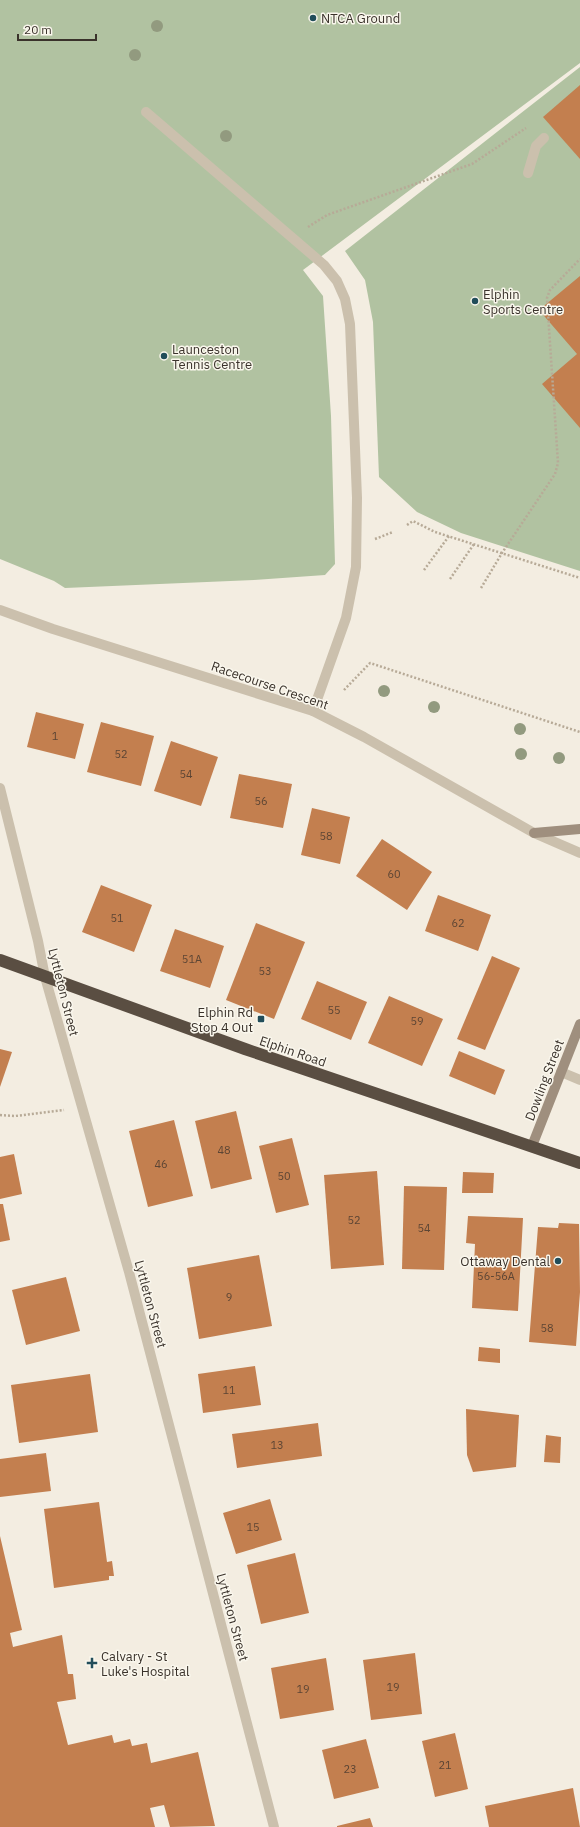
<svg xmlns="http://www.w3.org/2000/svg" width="580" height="1827" font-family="'IBM Plex Sans',sans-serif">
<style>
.green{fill:#b1c2a1}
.building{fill:#c37f4f}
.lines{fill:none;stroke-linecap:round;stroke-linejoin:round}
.path{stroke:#b7aa97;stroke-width:2.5;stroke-dasharray:2 2;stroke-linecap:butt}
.lane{stroke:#cbc0ad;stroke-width:10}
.street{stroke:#cbc0ad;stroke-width:10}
.secondary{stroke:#9f8f7e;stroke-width:10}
.highway{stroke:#5a4e42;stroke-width:12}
.tree{fill:#929a7f}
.poi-dot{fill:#214d5a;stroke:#faf7ed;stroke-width:1.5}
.labels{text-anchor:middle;stroke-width:3;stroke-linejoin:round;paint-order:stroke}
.number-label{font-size:11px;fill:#5c4534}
.poi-label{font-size:13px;fill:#3a322b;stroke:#faf7ed;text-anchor:start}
.street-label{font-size:13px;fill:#3a322b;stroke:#faf7ed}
</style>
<rect width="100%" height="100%" fill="#f3ede1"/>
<g class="green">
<path d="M 0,0 L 580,0 L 580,63 L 303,270 L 323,296 L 331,416 L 335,564 L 325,575 L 254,580 L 65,588 L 54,581 L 0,559 Z"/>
<path d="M 580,67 L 580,571 L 461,533 L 417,512 L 379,477 L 373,322 L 365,280 L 345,251 Z"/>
</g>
<g class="building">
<path d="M 580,85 L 580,159 L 543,117 Z"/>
<path d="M 580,276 L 580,428 L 542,384 L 577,354 L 539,310 Z"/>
<path d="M 36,712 L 84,724 L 75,759 L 27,747 Z"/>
<path d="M 101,722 L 154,736 L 141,786 L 87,772 Z"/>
<path d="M 171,741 L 218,757 L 201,806 L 154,791 Z"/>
<path d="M 239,774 L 292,784 L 283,828 L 230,818 Z"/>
<path d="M 312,808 L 350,817 L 340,864 L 301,855 Z"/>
<path d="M 382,839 L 432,872 L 407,910 L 356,876 Z"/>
<path d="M 101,885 L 152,905 L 134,952 L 82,932 Z"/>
<path d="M 438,895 L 491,915 L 478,951 L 425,931 Z"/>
<path d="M 256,923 L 305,942 L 274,1019 L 226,1000 Z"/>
<path d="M 175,929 L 224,946 L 210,988 L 160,971 Z"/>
<path d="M 492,956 L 520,968 L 485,1050 L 457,1039 Z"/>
<path d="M 317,981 L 367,1002 L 351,1040 L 301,1019 Z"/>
<path d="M 389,996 L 443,1019 L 422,1066 L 368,1043 Z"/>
<path d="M 0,1049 L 12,1052 L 0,1087 Z"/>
<path d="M 459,1051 L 505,1070 L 495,1095 L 449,1076 Z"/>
<path d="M 236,1111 L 252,1179 L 211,1189 L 195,1121 Z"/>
<path d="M 174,1120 L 193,1196 L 148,1207 L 129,1131 Z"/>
<path d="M 292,1138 L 309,1205 L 276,1213 L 259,1146 Z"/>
<path d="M 14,1154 L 22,1194 L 0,1199 L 0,1157 Z"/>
<path d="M 377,1171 L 384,1265 L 331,1269 L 324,1175 Z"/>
<path d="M 463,1172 L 494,1173 L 493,1193 L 462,1193 Z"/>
<path d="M 404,1186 L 447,1187 L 444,1270 L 402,1269 Z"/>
<path d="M 0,1204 L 3,1204 L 10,1240 L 0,1242 Z"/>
<path d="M 468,1216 L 523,1218 L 518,1311 L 472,1308 L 475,1244 L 466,1243 Z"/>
<path d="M 559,1223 L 579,1224 L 580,1292 L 576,1346 L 529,1342 L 538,1227 L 558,1228 Z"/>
<path d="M 259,1255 L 272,1326 L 199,1339 L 187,1268 Z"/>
<path d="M 66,1277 L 80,1331 L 26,1345 L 12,1290 Z"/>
<path d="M 479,1347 L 500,1349 L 500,1363 L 478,1361 Z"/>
<path d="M 255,1366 L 261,1405 L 203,1413 L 198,1374 Z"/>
<path d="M 90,1374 L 98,1432 L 19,1443 L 11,1385 Z"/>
<path d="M 466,1409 L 519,1415 L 516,1467 L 473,1472 L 467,1455 Z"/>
<path d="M 318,1423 L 322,1456 L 237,1468 L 232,1434 Z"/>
<path d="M 546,1435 L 561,1437 L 560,1463 L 544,1462 Z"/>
<path d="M 46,1453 L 51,1491 L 0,1497 L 0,1459 Z"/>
<path d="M 270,1499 L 282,1540 L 236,1554 L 223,1513 Z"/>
<path d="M 99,1502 L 107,1562 L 112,1561 L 114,1576 L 109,1576 L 109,1580 L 54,1588 L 44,1509 Z"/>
<path d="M 0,1536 L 22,1630 L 10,1633 L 13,1647 L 62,1635 L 68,1674 L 73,1674 L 76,1699 L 57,1702 L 68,1745 L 112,1735 L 114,1743 L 130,1739 L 132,1746 L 147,1743 L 151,1763 L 198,1752 L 215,1826 L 170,1827 L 164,1805 L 150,1808 L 155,1827 L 0,1827 Z"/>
<path d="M 295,1553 L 309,1613 L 261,1624 L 247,1565 Z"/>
<path d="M 415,1653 L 422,1714 L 371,1720 L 363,1660 Z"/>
<path d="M 326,1658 L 334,1710 L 280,1719 L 271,1668 Z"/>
<path d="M 455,1733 L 468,1789 L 435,1797 L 422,1741 Z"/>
<path d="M 366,1739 L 379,1788 L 334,1799 L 322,1750 Z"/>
<path d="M 573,1788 L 580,1827 L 489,1827 L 485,1806 Z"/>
<path d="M 370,1818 L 373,1827 L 337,1827 L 337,1826 Z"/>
</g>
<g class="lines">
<g class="path">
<path d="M 308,227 L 327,215 L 472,164 L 526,128"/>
<path d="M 407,525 L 413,521 L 435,532 L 580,578"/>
<path d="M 375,539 L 393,532"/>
<path d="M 424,570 L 449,536"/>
<path d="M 450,579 L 474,544"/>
<path d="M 481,588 L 502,553 L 555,474 L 558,463 L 547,298 L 550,290 L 580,259"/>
<path d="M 344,690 L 370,663 L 580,732"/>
<path d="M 0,1115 L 15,1116 L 64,1110"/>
</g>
<g class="lane">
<path d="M 146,112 L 324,265 L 337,281 L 345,299 L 350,324 L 357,498 L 356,567 L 346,618 L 313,711"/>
<path d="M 528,173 L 536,146 L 544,138"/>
<path d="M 561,1072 L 580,1080"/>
</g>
<g class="street">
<path d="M 0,610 L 53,629 L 313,711 L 364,737 L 534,833 L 580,853"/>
<path d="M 0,788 L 38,941 L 45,977 L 129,1272 L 274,1827"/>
</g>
<g class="secondary">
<path d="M 534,833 L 580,829"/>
<path d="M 532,1146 L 580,1024"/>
</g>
<path class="highway" d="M 0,960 L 245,1049 L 580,1163"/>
</g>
<g class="tree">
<circle cx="157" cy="26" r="6"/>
<circle cx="135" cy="55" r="6"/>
<circle cx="226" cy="136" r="6"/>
<circle cx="384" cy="691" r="6"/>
<circle cx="434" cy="707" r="6"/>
<circle cx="520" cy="729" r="6"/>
<circle cx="521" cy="754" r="6"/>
<circle cx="559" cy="758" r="6"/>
</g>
<g class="poi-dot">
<circle cx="313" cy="18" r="4"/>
<circle cx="475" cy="301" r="4"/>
<circle cx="164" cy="356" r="4"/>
<rect x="257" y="1015" width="8" height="8" rx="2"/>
<circle cx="558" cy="1261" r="4"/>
<path d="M90 1657h4v4h4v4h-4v4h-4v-4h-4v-4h4z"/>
</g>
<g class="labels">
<g class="number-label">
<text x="55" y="740">1</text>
<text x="121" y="758">52</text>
<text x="186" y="778">54</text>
<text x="261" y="805">56</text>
<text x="326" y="840">58</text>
<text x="394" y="878">60</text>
<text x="117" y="922">51</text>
<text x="458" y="927">62</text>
<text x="192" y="963">51A</text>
<text x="265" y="975">53</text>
<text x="334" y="1014">55</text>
<text x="417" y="1025">59</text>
<text x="224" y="1154">48</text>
<text x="161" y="1168">46</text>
<text x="284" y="1180">50</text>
<text x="354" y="1224">52</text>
<text x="424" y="1232">54</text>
<text x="496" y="1280">56-56A</text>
<text x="229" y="1301">9</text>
<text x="547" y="1332">58</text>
<text x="229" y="1394">11</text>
<text x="277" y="1449">13</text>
<text x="253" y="1531">15</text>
<text x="393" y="1691">19</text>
<text x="303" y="1693">19</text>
<text x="445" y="1769">21</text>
<text x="350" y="1773">23</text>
</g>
<g class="poi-label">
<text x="321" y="23">NTCA Ground</text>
<text x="483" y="299">Elphin<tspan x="483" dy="15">Sports Centre</tspan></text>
<text x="172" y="354">Launceston<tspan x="172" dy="15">Tennis Centre</tspan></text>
<text x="253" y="1017" text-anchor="end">Elphin Rd<tspan x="253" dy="15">Stop 4 Out</tspan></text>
<text x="550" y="1266" text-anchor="end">Ottaway Dental</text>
<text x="101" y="1661">Calvary - St<tspan x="101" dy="15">Luke's Hospital</tspan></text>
</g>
<g class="street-label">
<text transform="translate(270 685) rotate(19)" y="5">Racecourse Crescent</text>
<text transform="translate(64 992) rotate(76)" y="5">Lyttleton Street</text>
<text transform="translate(293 1051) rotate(19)" y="5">Elphin Road</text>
<text transform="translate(544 1080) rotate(-69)" y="5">Dowling Street</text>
<text transform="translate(151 1304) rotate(75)" y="5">Lyttleton Street</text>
<text transform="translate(233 1617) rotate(75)" y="5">Lyttleton Street</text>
</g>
</g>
<path d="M18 34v6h78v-6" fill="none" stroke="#3a322b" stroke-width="2"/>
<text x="24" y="34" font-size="12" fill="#3a322b" stroke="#faf7ed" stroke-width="3" paint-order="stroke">20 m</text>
</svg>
